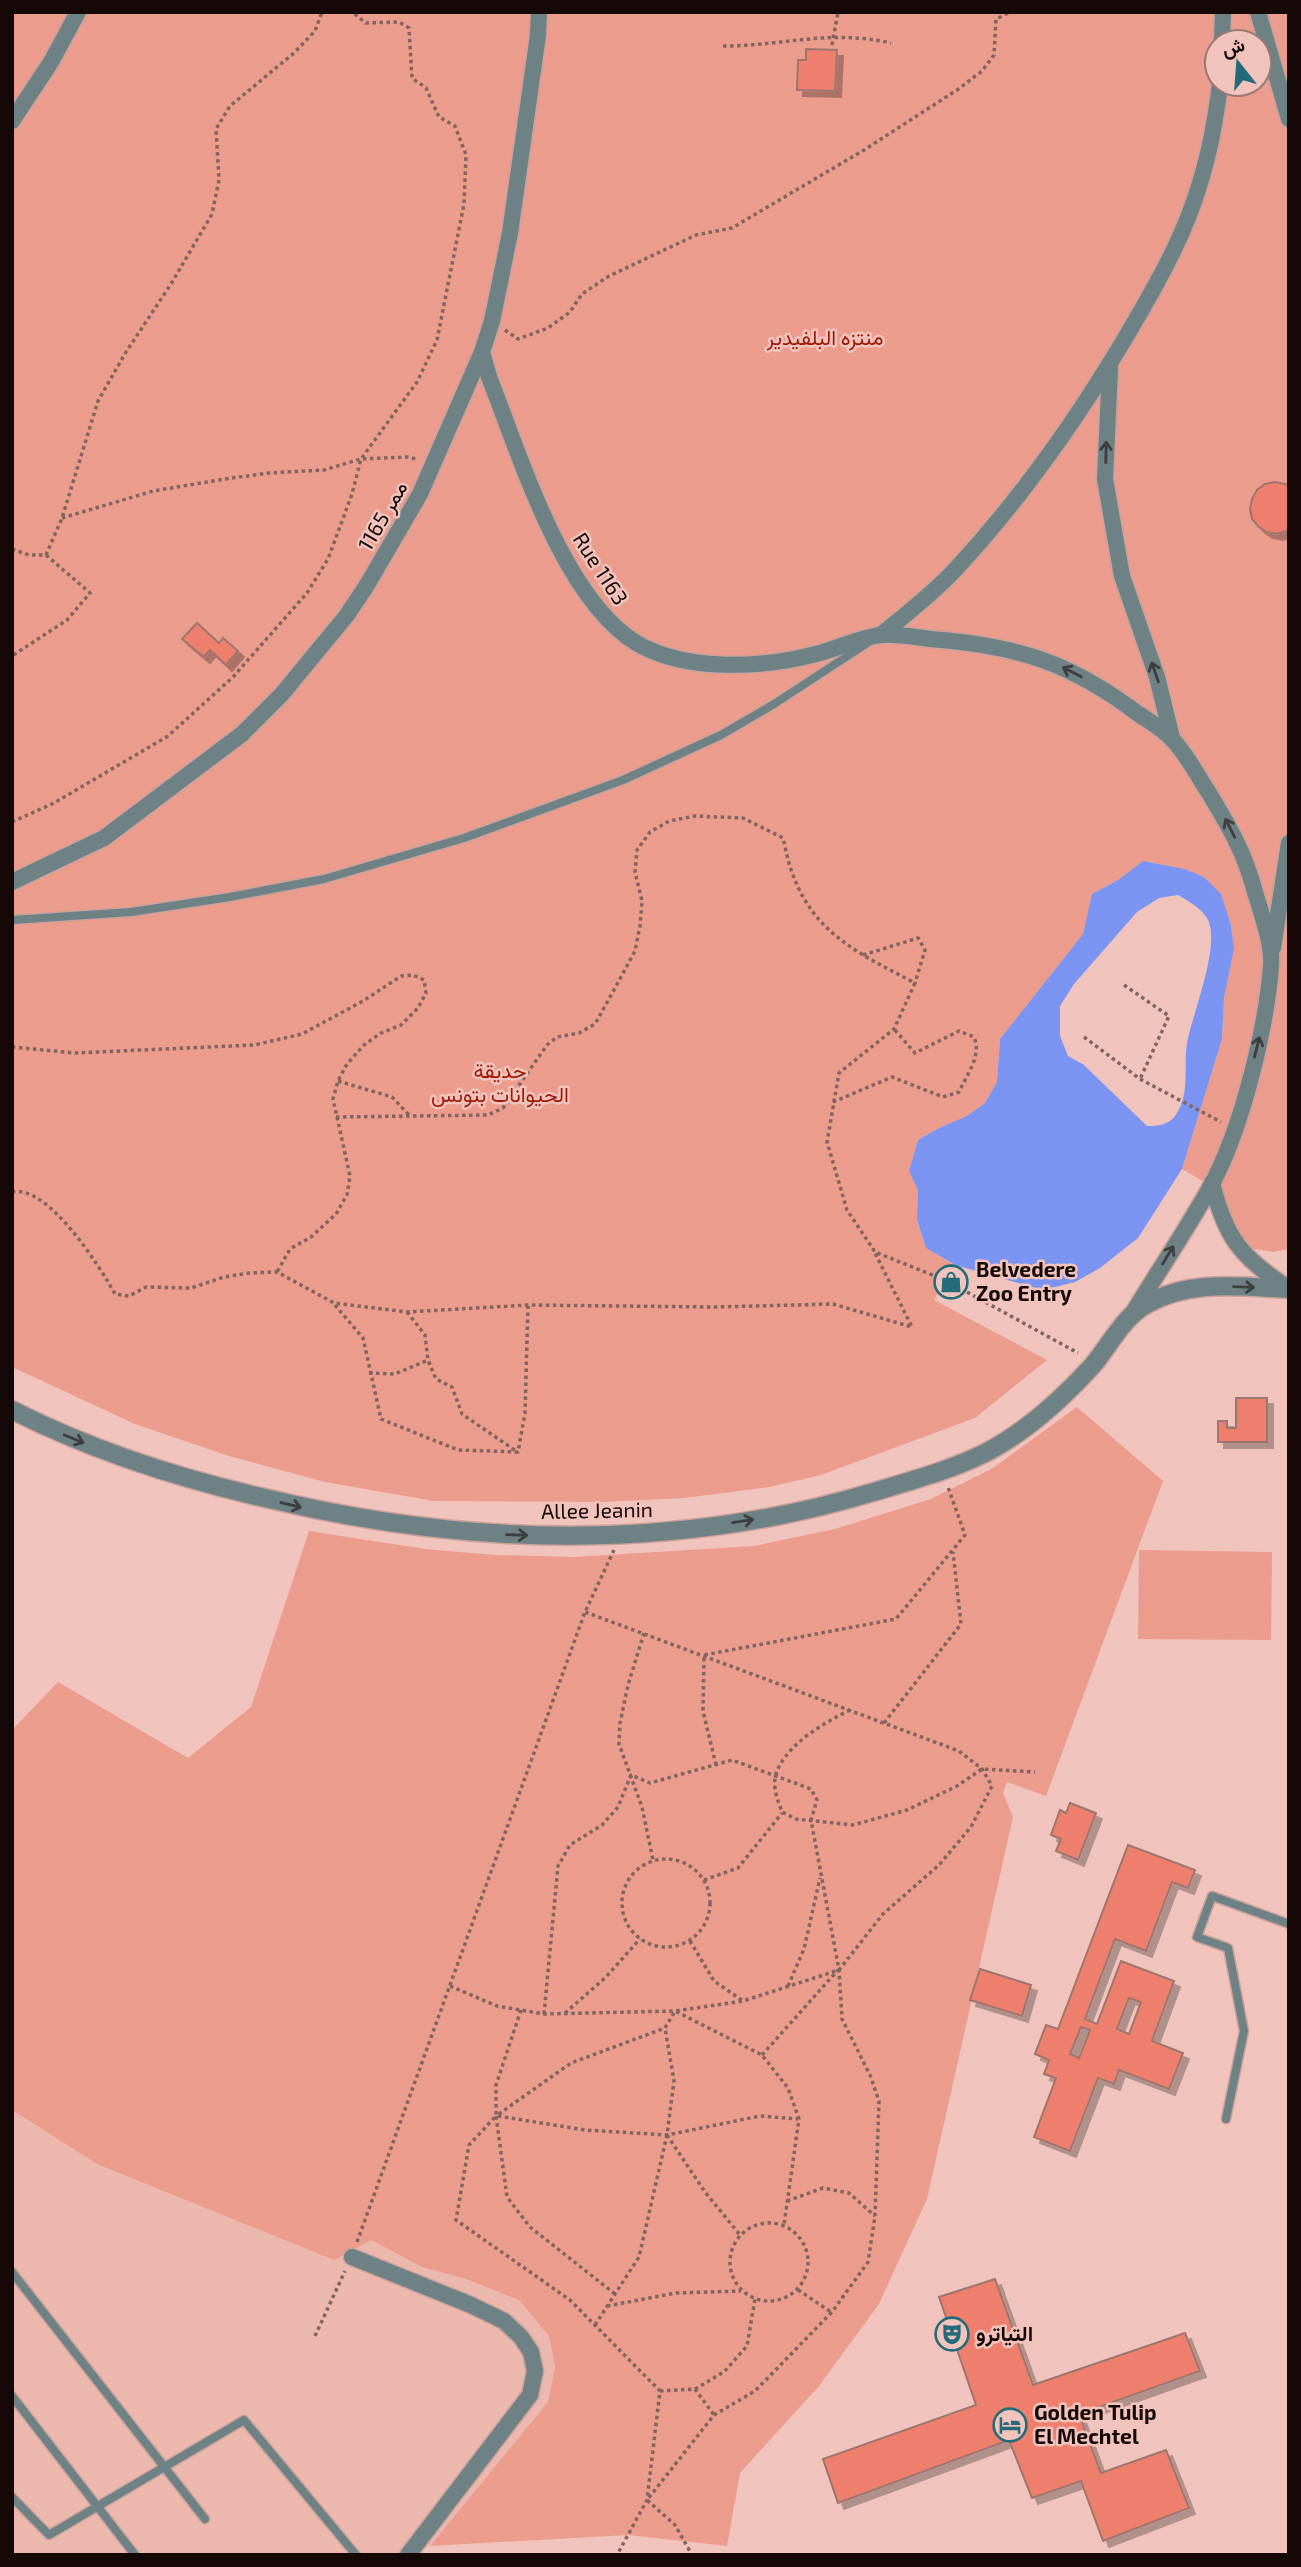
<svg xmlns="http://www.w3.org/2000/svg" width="1301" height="2567" font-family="'Exo 2',Vazirmatn,sans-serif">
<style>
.built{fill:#ecb8ae}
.green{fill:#eb9c8d;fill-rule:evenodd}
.water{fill:#7b94f2;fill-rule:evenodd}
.building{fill:#ee7f6c;stroke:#9d756e;stroke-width:2;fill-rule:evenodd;filter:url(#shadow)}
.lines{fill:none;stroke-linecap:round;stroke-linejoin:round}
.service-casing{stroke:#c9a29b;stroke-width:11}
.minor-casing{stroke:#c9a29b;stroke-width:19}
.tertiary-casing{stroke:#c9a29b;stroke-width:21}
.path{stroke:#81645f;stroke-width:3.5;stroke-dasharray:3.5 3.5;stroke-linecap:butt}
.service{stroke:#6e8185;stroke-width:8}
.minor{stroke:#6e8185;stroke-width:16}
.tertiary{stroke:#6e8185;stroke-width:18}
.oneway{stroke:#3e3e3f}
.labels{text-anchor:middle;stroke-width:5;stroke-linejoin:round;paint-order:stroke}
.park-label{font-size:21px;fill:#9f1907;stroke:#f0c4bc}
.street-label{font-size:21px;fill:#160806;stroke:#f0c4bc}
.poi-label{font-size:21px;font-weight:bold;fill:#160806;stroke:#f0c4bc;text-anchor:start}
</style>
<defs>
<filter id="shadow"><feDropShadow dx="6" dy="6" stdDeviation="0" flood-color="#0004"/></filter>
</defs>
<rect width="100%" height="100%" fill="#f0c4bc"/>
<path class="built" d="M 12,2110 L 97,2164 L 371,2240 L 422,2267 L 466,2279 L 519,2300 L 549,2336 L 555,2367 L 548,2402 L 430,2546 L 391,2555 L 12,2555 Z"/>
<g class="green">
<path d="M 12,12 L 1289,12 L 1289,1249 L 1273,1252 L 1247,1248 L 1228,1223 L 1220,1191 L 1182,1169 L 1222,1039 L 1224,998 L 1234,949 L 1231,925 L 1221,895 L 1204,877 L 1185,869 L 1143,861 L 1118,880 L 1092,894 L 1083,934 L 1000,1039 L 997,1082 L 985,1103 L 967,1116 L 939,1128 L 918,1140 L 909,1171 L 918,1190 L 917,1221 L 926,1248 L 954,1265 L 934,1300 L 1047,1360 L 975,1418 L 821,1475 L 769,1487 L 684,1498 L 605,1502 L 434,1501 L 325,1482 L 229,1456 L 135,1424 L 12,1367 ZM 1217,42 L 1259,42 L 1259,84 L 1217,84 Z"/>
<path d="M 1077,1407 L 1163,1481 L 1046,1796 L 1007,1782 L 1003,1793 L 1013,1817 L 927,2199 L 879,2304 L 819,2386 L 740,2473 L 727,2546 L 628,2535 L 430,2546 L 548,2402 L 555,2367 L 549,2336 L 519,2300 L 466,2279 L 422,2267 L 371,2240 L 334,2260 L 97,2164 L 12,2110 L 12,1730 L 58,1682 L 188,1758 L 251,1707 L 309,1531 L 425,1549 L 495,1555 L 574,1557 L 754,1546 L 835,1529 L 931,1499 L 993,1468 Z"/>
<path d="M 1139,1550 L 1272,1552 L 1271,1640 L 1138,1639 Z"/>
</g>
<path class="water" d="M 1143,861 L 1185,869 L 1204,877 L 1221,894 L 1231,925 L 1234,949 L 1224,998 L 1222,1039 L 1182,1169 L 1138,1238 L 1100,1268 L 1075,1282 L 1043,1290 L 955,1265 L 926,1248 L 917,1220 L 918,1190 L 909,1171 L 918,1140 L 939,1128 L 967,1116 L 985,1103 L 997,1082 L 1000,1039 L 1083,934 L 1092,894 L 1118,880 ZM 1178,895 C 1188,901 1201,908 1207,918 C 1222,943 1192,1015 1187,1043 C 1183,1067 1191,1094 1175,1116 C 1169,1125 1157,1126 1147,1126 L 1084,1065 L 1068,1056 L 1060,1036 L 1060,1006 L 1074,984 L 1137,912 L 1159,898 Z"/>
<g class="building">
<path d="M 806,49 L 837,50 L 835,91 L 797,90 L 798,60 L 806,60 Z"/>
<path d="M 1275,482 L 1289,485 L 1289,530 L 1277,534 L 1267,532 L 1259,527 L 1252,519 L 1250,509 L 1252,499 L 1257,490 L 1265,484 Z"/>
<path d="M 197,623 L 219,643 L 223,638 L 238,651 L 226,665 L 210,650 L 204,657 L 182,639 Z"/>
<path d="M 1236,1398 L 1267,1398 L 1267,1442 L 1218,1442 L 1218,1421 L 1227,1421 L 1227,1428 L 1236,1428 Z"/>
<path d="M 1070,1803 L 1096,1813 L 1078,1860 L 1056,1851 L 1061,1839 L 1051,1835 L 1060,1810 L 1066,1813 Z"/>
<path d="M 1128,1845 L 1195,1870 L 1188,1888 L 1172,1882 L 1146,1951 L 1115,1939 L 1085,2019 L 1097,2024 L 1121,1961 L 1174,1981 L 1152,2041 L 1183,2053 L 1169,2089 L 1119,2070 L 1114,2084 L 1098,2078 L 1070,2151 L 1034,2137 L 1056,2078 L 1044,2074 L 1049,2060 L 1035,2054 L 1046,2025 L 1058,2029 ZM 1129,1998 L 1141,2002 L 1129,2034 L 1117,2029 ZM 1081,2027 L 1090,2030 L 1079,2058 L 1070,2054 Z"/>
<path d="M 980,1969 L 1031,1985 L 1022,2016 L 970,2000 Z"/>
<path d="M 995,2279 L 1033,2385 L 1185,2333 L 1200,2371 L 1079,2414 L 1101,2473 L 1166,2450 L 1189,2508 L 1103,2541 L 1081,2481 L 1032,2498 L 1009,2440 L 838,2503 L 823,2459 L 976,2405 L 939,2297 Z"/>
</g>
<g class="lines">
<defs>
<g id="service">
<path d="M 12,920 L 131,912 L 230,897 L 324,879 L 464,838 L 623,780 L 721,735 L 774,704 L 869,642"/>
<path d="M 1226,2119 L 1244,2031 L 1228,1948 L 1197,1937 L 1212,1896 L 1289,1924"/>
<path d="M 12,2272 L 205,2519"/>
<path d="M 12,2396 L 135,2555"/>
<path d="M 12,2497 L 49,2535 L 244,2420 L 356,2555"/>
</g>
<g id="minor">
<path d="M 1258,12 L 1289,119"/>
<path d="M 1222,42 L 1223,12"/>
<path d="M 12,121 L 51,62 L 78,12"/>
<path d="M 482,352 L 489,377 C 520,455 563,600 638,644 C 688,672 763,668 816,654 C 837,649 860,637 881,635 C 901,633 923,639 942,640 C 1021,647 1072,664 1137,713 C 1149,721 1163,729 1173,740 C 1187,755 1196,773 1207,790 C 1227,823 1242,847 1253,885 C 1259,908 1273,942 1271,966 C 1266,1030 1242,1127 1212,1184 C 1188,1228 1159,1270 1133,1313"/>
<path d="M 1110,369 L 1105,479 L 1122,576 L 1157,677 L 1172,738"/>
<path d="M 881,635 C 905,615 931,595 953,572 C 1024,496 1085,408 1137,318 C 1162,275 1186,231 1200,183 C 1210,151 1216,117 1220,84"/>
<path d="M 12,882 L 104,838 L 242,734 L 282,694 L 347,615 L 367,585 L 420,494 L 482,352 L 492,321 L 510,233 L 538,35 L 539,12"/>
<path d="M 1273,948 L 1289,843"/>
<path d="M 1212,1183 C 1226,1240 1241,1256 1289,1289"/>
<path d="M 352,2257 L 471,2305 L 504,2321 L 521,2337 L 531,2352 L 535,2371 L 530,2395 L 408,2555"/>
</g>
<path id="tertiary" d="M 12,1410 C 93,1451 177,1478 265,1498 C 464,1546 673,1552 870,1493 C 910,1481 949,1471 987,1452 C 1027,1431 1063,1398 1093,1365 C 1110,1345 1123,1317 1147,1304 C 1191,1279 1241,1287 1289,1289"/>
</defs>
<use href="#service" class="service-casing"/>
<use href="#minor" class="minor-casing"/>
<use href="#tertiary" class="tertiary-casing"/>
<g class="path">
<path d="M 832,45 L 838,12"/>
<path d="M 723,46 C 783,46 829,29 891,43"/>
<path d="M 505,330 L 518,339 L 548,328 L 570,312 L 582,294 L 609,276 L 696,235 L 732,228 L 864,150 L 957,90 L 982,71 L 994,55 L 996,19 L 1010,12"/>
<path d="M 62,518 L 153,491 L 225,479 L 269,473 L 324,470 L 361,459 L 407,457 L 416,459"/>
<path d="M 12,549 L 29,555 L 46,555 L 90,593 L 67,620 L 12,656"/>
<path d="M 46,555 L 62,518 L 98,401 L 126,352 L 171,284 L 212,214 L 219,180 L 216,129 L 230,106 L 294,53 L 315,31 L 322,12"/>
<path d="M 12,822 L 54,803 L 168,736 L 233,677 L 307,593 L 328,559 L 352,494 L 361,459 L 417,382 L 437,340 L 464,204 L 466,155 L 455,126 L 439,117 L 426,88 L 412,78 L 409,28 L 399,22 L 366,23 L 352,12"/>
<path d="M 863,955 L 918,938 L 925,950 L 915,983"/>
<path d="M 1124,985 L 1169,1016 L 1140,1079"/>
<path d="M 1084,1037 L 1140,1079 L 1221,1122"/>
<path d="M 12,1047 L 75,1053 L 254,1045 L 302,1034 L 363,1001 L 401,976 L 413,975 L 424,980 L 426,993 L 418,1008 L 401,1025 L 381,1033 L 364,1045 L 347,1064 L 338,1081 L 333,1099 L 350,1176 L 347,1195 L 336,1214 L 311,1237 L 290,1249 L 277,1272"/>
<path d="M 338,1081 L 392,1097 L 411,1117"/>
<path d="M 833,1102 L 892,1077 L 943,1097 L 959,1092 C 967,1074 982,1056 974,1037 L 959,1031 L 915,1053 L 894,1029"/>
<path d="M 336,1117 L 488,1115 L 503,1108 L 547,1045 L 557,1037 L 579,1033 L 595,1024 L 609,999 L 635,951 L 640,926 L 642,901 L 635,872 L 637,850 L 650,832 L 669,821 L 695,816 L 743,818 L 783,838 C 786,850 788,863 793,875 C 815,935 862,955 915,983 L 894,1029 L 839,1073 L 827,1142 L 847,1210 L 875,1252 L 945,1280 L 1078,1353"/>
<path d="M 12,1192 C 48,1184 100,1267 115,1294 L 129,1296 L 146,1287 L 191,1288 L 224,1277 L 249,1273 L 277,1272 L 334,1303 L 407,1312 L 528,1305 L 715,1307 L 833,1304 L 912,1327 L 875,1253"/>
<path d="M 335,1305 L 363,1338 L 381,1419 L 458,1450 L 518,1452 L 525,1413 L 528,1306"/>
<path d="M 407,1312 L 425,1335 L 428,1360 L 436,1379 L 452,1387 L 462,1414 L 516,1451"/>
<path d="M 369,1373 L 395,1374 L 428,1360"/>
<path d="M 644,1633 L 628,1685 L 620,1723 L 619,1744 L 642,1807 L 653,1860"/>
<path d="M 850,1710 C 824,1723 786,1744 776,1774 C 772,1787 778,1801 782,1812 L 796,1819 L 853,1825 L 907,1810 L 957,1786 L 982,1769 L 1035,1772"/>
<path d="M 884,1723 L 961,1624 L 953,1552"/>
<path d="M 716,1765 L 703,1711 L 704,1655 L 896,1619 L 965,1535 L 948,1487"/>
<circle cx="666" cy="1903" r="44"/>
<path d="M 704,1880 L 738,1868 L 782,1813"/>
<path d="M 690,1941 L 714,1981 L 743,2001"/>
<path d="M 450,1986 L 497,2006 L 544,2014 L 675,2011 L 743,2001 L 839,1970 L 883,1914 L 939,1865 L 971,1827 L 992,1786 L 982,1769 L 959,1751 L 585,1612"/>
<path d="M 788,1986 L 804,1949 L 820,1878"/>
<path d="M 521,2010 L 496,2085 L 496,2116 L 469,2145 L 456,2220 L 570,2300 L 660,2391 L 647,2500 L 617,2555"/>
<path d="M 565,2013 L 605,1978 L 640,1939"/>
<path d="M 544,2014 L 558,1866 L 570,1845 L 602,1825 L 618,1807 L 631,1775 L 650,1783 L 732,1760 L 811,1789 L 817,1800 L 811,1820 L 839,1970 L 842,2019 L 870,2075 L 879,2101 L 875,2216 L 868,2262 L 832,2312 L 755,2391 L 714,2415 L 647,2500 L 675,2525 L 692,2555"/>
<path d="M 762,2055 L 838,1970"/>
<path d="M 498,2116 L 585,2130 L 667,2135 L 760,2116 L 798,2119"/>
<path d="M 667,2135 L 705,2192 L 740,2235"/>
<path d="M 787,2201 L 823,2188 L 849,2193 L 875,2216"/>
<circle cx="769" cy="2262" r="39"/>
<path d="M 357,2242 L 585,1612 L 614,1550"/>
<path d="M 798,2290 L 831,2312"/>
<path d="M 615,2294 L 530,2227 L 507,2197 L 496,2116 L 571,2063 L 665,2028 L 675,2011 L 762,2055 L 788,2088 L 799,2119 L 784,2225"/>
<path d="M 607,2306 L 676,2293 L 741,2291"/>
<path d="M 595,2325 L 639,2257 L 667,2135 L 674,2081 L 665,2028"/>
<path d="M 315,2336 L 345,2271"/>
<path d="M 695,2389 L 724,2372 L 747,2346 L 755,2299"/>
<path d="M 660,2391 L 695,2389 L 714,2415"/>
</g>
<use href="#service" class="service"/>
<use href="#minor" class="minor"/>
<use href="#tertiary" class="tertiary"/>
</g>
<defs><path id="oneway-shaft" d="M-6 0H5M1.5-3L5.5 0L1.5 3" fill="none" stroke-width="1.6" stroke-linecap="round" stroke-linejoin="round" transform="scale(1.75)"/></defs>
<g class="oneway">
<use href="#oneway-shaft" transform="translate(1106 452) rotate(-89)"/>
<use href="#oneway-shaft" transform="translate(1072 672) rotate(-153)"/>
<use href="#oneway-shaft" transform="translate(1155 672) rotate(-109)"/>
<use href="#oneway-shaft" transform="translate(1230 828) rotate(-117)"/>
<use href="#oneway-shaft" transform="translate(1257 1047) rotate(-76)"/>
<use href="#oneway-shaft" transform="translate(1168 1255) rotate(-59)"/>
<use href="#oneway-shaft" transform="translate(1244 1287) rotate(2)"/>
<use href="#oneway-shaft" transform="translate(74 1439) rotate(22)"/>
<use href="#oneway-shaft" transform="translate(291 1505) rotate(13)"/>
<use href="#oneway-shaft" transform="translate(743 1521) rotate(-9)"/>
<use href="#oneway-shaft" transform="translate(517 1535) rotate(2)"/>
</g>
<defs>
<symbol id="shop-ring" viewBox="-11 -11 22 22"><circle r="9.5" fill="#f0c4bc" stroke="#236b78" stroke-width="1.5"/><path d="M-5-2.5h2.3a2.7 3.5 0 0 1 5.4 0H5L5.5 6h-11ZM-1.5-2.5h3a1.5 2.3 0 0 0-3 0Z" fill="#236b78"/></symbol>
<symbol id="theatre-ring" viewBox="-11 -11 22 22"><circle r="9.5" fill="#f0c4bc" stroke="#236b78" stroke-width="1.5"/><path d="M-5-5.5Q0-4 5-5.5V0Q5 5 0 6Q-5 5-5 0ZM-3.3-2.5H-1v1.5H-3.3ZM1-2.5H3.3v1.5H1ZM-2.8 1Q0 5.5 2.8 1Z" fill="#236b78"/></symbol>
<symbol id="hotel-ring" viewBox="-11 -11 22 22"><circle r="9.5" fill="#f0c4bc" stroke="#236b78" stroke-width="1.5"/><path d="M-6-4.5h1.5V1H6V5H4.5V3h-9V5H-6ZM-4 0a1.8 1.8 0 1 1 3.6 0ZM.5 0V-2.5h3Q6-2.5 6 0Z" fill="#236b78"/></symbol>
</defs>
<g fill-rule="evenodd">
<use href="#shop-ring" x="932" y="1263" width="38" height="38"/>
<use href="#theatre-ring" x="933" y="2315" width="38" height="38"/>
<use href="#hotel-ring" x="991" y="2406" width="38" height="38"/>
</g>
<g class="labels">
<g class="park-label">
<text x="825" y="345">منتزه البلفيدير</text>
<text x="500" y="1078">حديقة<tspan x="500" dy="24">الحيوانات بتونس</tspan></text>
</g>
<g class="street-label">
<text transform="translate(383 516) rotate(-60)" y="7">ممر 1165</text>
<text transform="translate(600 569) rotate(57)" y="7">Rue 1163</text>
<text transform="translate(597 1511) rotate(-1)" y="7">Allee Jeanin</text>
</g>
<g class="poi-label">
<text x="976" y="1277">Belvedere<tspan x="976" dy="24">Zoo Entry</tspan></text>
<text x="976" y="2341">التياترو</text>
<text x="1034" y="2420">Golden Tulip<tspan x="1034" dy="24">El Mechtel</tspan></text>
</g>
</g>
<rect width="1301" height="2567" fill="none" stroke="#160806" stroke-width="28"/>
<g transform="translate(1238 63) rotate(343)"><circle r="33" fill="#f0c4bc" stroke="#997973" stroke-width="2"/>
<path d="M0-5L12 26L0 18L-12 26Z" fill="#236b78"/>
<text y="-10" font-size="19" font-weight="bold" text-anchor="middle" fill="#160806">ش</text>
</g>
</svg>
